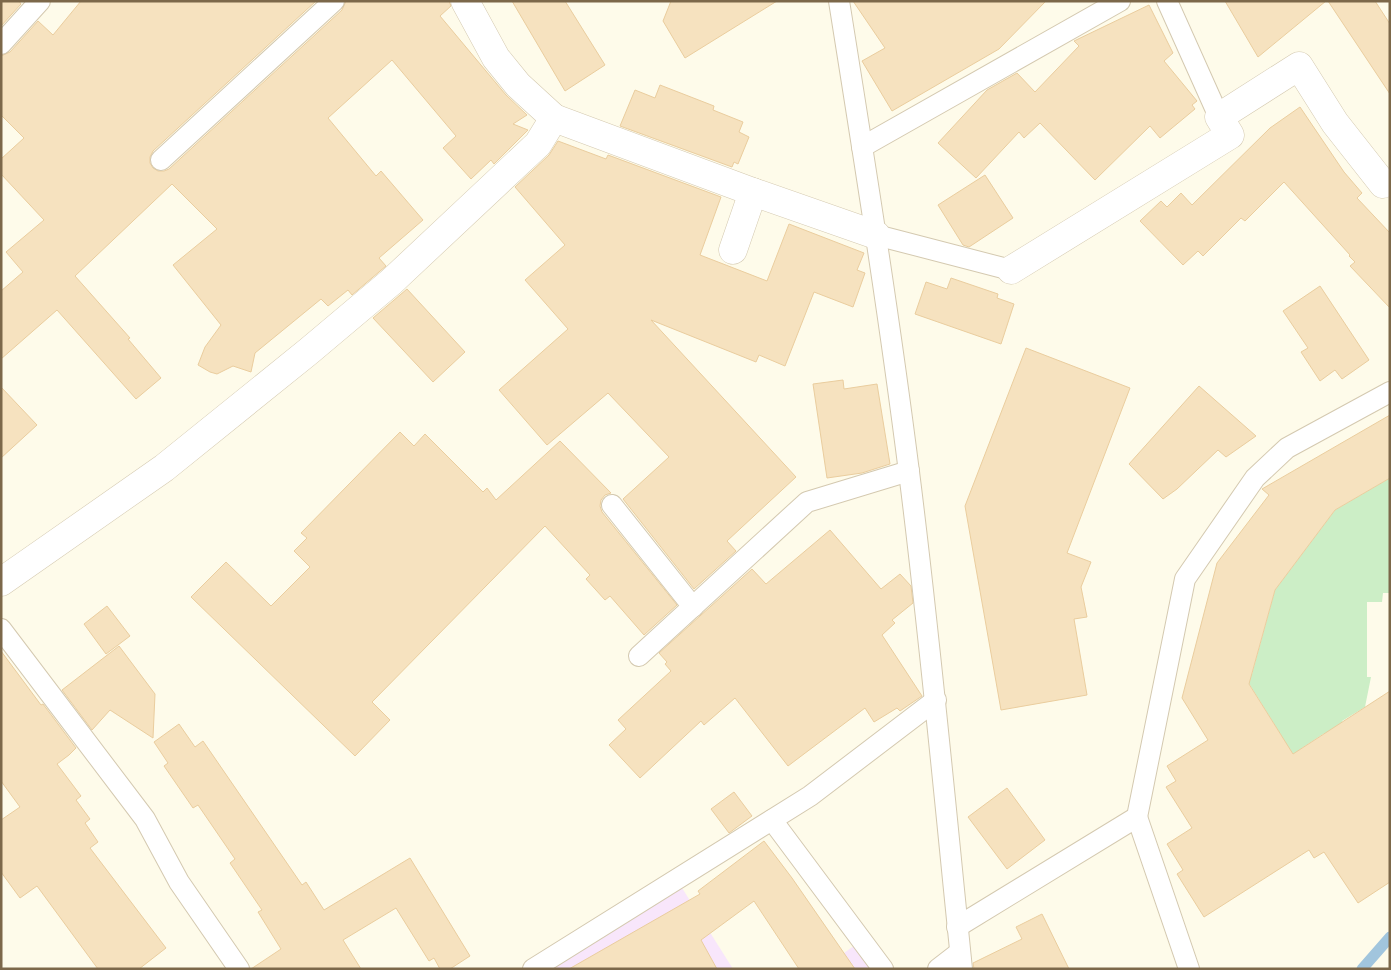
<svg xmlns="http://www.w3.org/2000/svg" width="1391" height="970" font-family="'Work Sans',sans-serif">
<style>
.education{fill:#f8e6fb}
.green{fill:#cceec6}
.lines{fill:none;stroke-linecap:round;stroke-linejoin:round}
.stream{stroke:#a1c5dd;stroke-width:11}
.building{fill:#f6e2bf;stroke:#eacd9e}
.lane-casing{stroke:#d4c9b0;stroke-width:22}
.street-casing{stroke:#d4c9b0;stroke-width:29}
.lane{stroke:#fff;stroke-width:20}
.street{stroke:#fff;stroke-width:28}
</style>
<rect width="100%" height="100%" fill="#fefbea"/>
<g class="education">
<path d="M 677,880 L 733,969 L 533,969 Z"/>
<path d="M 862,940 L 883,969 L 822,969 Z"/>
</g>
<path class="green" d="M 1390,478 L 1390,593 L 1383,593 L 1382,602 L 1367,602 L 1367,677 L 1371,677 L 1365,707 L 1342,721 L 1346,728 L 1323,734 L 1302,748 L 1271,774 L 1281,735 L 1245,677 L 1246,673 L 1252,674 L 1275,590 L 1335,510 Z"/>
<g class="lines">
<path class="stream" d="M 1362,969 L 1390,937"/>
</g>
<g class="building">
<path d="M 1,1 L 19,1 L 21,4 L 1,26 Z"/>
<path d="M 81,1 L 316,1 L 153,151 L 150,157 L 150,163 L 153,168 L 158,171 L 164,171 L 169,169 L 342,10 L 346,1 L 449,1 L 451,6 L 440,16 L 506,95 L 527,115 L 513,124 L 528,130 L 494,164 L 491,160 L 471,179 L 443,148 L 456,136 L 392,60 L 328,118 L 376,176 L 381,171 L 423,220 L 379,258 L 386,266 L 352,295 L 348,290 L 328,306 L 321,299 L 255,353 L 251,372 L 233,366 L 217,374 L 210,372 L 198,365 L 205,347 L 221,325 L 173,265 L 217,229 L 172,184 L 75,276 L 130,338 L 128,339 L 161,378 L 136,399 L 57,310 L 1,359 L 1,291 L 23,272 L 6,252 L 44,220 L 1,174 L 1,159 L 24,138 L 1,115 L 1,56 L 10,52 L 38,21 L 53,35 Z"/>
<path d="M 512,1 L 565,1 L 605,65 L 565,91 Z"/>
<path d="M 671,1 L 777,1 L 685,58 L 663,21 Z"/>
<path d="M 853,1 L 1046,1 L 999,49 L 892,111 L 862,61 L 885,48 Z"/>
<path d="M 1225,1 L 1326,1 L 1258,57 Z"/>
<path d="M 1328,1 L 1375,1 L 1390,24 L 1390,94 Z"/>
<path d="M 1149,5 L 1173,53 L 1164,61 L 1197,101 L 1192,105 L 1195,109 L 1160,138 L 1150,126 L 1095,180 L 1040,123 L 1024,138 L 1019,132 L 976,178 L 938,143 L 987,90 L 1017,73 L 1035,92 L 1079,46 L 1074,41 Z"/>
<path d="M 660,85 L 714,106 L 713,110 L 743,122 L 739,132 L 749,137 L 738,164 L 734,162 L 732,167 L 620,126 L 635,90 L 655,98 Z"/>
<path d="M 1300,107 L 1344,172 L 1362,193 L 1357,198 L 1390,233 L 1390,308 L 1350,266 L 1355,262 L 1349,256 L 1350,255 L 1284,182 L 1245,221 L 1241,218 L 1203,256 L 1198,251 L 1183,265 L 1140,221 L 1161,201 L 1167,207 L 1181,193 L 1192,205 L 1270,128 Z"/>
<path d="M 558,141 L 606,159 L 608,155 L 721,197 L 700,255 L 767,281 L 789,224 L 864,253 L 857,270 L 865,273 L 853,307 L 814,292 L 785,366 L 759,355 L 756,362 L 651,320 L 796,477 L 727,541 L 736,551 L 694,589 L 623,499 L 669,457 L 608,393 L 547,445 L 499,390 L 568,329 L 525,280 L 565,245 L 515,187 L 549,155 Z"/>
<path d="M 985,175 L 1013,218 L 969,247 L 963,245 L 938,205 Z"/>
<path d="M 951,278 L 998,294 L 997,298 L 1014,304 L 1001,344 L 915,314 L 926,282 L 947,289 Z"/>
<path d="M 1320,286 L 1369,360 L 1342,379 L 1335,370 L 1320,381 L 1301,352 L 1308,348 L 1283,311 Z"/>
<path d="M 407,289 L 465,352 L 433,382 L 373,318 Z"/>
<path d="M 1026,348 L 1130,388 L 1067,553 L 1091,562 L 1081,587 L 1087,617 L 1074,619 L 1087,695 L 1001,710 L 965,506 Z"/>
<path d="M 843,380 L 844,389 L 877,384 L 890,464 L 862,473 L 827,478 L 813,384 Z"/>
<path d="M 1199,386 L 1256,436 L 1226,457 L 1218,450 L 1177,489 L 1163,499 L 1129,464 Z"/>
<path d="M 1,387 L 37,425 L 1,458 Z"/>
<path d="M 1390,415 L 1390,478 L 1335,510 L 1275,590 L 1249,684 L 1293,754 L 1390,691 L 1390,882 L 1358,903 L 1324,852 L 1314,858 L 1309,850 L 1204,917 L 1177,874 L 1183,870 L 1167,844 L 1192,828 L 1166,787 L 1176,781 L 1167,766 L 1208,740 L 1182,698 L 1217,563 L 1269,495 L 1262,489 Z"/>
<path d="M 400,432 L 414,446 L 425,434 L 483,492 L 487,488 L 496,500 L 560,441 L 611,493 L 605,495 L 601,500 L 600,506 L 602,512 L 677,605 L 644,635 L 610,596 L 605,600 L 586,579 L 590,575 L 545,526 L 372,702 L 390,720 L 355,756 L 191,597 L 226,562 L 271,606 L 310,567 L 294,551 L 307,538 L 301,533 Z"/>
<path d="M 830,530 L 881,589 L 900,574 L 911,586 L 913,603 L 892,620 L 895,623 L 882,635 L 922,696 L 900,711 L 897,708 L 874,722 L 865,708 L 788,766 L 735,698 L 704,725 L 701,721 L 640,778 L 609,745 L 626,729 L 618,720 L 671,671 L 665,664 L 667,662 L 659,653 L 752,569 L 766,584 Z"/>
<path d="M 107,606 L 130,636 L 106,654 L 84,624 Z"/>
<path d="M 119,646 L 155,694 L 153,738 L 110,710 L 92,730 L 62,690 Z"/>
<path d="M 1,651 L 41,705 L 43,704 L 76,748 L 69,755 L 57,764 L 81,796 L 76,800 L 90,819 L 85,823 L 98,842 L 90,848 L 166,948 L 139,969 L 98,969 L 37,886 L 20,898 L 1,872 L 1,820 L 20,807 L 1,781 Z"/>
<path d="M 179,724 L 195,747 L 203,741 L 302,885 L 306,882 L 324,910 L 410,858 L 470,956 L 450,969 L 440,969 L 434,958 L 429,961 L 396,908 L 343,940 L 361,969 L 251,969 L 281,949 L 258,912 L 262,910 L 230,863 L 235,859 L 198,805 L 193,808 L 164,766 L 168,763 L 154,742 Z"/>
<path d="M 1007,788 L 1045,840 L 1007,869 L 968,817 Z"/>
<path d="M 734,792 L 752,816 L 729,833 L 711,809 Z"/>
<path d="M 764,841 L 792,878 L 855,969 L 799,969 L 754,901 L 701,940 L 717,969 L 569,969 L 700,894 L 698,891 Z"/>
<path d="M 1042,914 L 1069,969 L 974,969 L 973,963 L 1022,939 L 1016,927 Z"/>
</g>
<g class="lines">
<defs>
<g id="lane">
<path d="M 839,1 C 864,158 889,314 909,472 C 930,637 945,803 962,969"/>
<path d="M 1167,1 L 1219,117"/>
<path d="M 1,44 L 40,1"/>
<path d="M 862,147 L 1120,1"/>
<path d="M 161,160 L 334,1"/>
<path d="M 876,235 L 1011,270"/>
<path d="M 612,505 L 693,607"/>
<path d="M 1,629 L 145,819 L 179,882 L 239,969"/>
<path d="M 639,656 L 807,502 L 909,471"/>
<path d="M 1137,817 L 1189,969"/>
<path d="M 772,820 L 883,969"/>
<path d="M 957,927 L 1137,817 L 1185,579 L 1255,478 L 1287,448 L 1390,392"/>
<path d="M 533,969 L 810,796 L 936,700"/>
<path d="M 938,969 L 960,952"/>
</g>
<g id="street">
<path d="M 554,118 L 753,192 L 876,235"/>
<path d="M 733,250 L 753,192"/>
<path d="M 1011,270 L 1230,135 L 1219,117 L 1299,66 L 1335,123 L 1383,184"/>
<path d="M 1,582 L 164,468 L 309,351 L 391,282 L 538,144 L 554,118 L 518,85 L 496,58 L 465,1"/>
</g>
</defs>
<use href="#lane" class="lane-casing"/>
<use href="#street" class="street-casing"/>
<use href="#lane" class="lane"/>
<use href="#street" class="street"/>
</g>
<rect width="1391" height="970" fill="none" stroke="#7c684a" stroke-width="5"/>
</svg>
